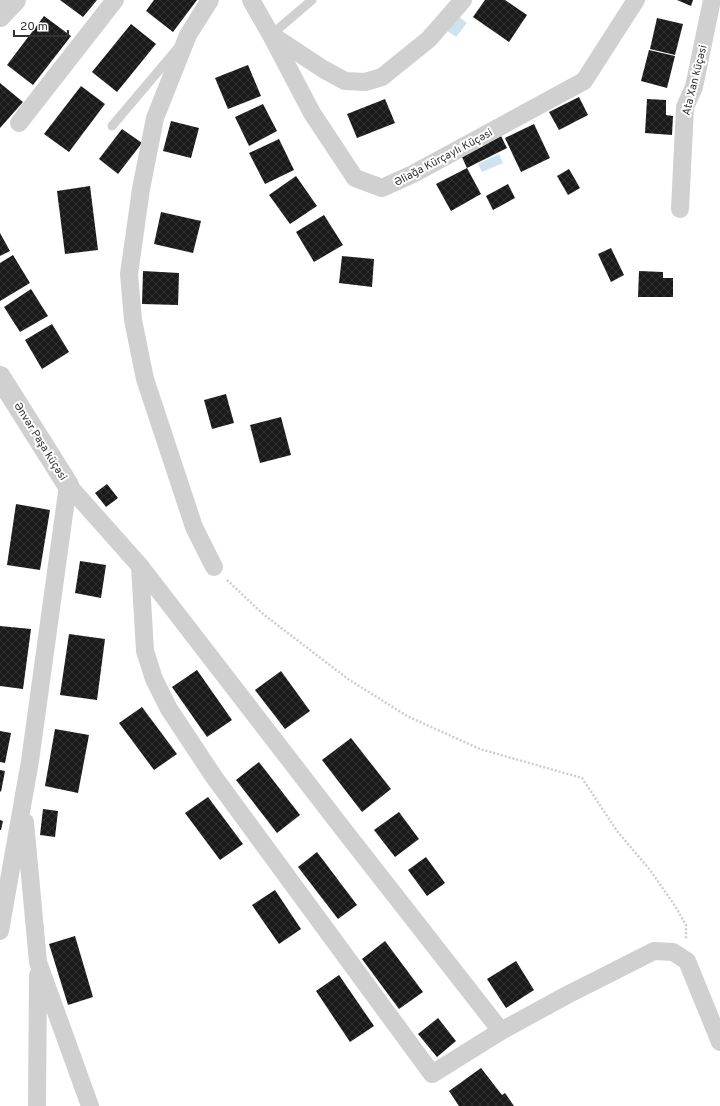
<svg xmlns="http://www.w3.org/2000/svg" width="720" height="1106" font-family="Overpass,sans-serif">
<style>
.water{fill:#cfe2ee}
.building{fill:url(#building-cross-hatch)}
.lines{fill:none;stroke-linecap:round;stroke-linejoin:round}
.path{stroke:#cdcdcd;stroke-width:2.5;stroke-dasharray:2 2;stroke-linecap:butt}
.service{stroke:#d0d0d0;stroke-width:9}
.minor{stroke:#d0d0d0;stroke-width:18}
.tertiary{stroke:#d0d0d0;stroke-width:22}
.labels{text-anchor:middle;stroke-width:4;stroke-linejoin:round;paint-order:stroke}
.street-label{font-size:11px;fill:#333;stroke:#fff}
</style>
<defs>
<pattern id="building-cross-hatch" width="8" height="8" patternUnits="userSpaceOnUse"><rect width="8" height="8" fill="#1a1a1a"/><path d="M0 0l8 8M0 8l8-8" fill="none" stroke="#333"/></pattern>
</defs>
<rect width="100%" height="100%" fill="#fff"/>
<g class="water">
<path d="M 457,15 L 467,23 L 456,37 L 446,30 Z"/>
<path d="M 499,154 L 503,163 L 482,172 L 478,164 Z"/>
</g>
<g class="building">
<path d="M 60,0 L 97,0 L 83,17 Z"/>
<path d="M 154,0 L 197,0 L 173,32 L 146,11 Z"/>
<path d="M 485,0 L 505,0 L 527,15 L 509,42 L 473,17 Z"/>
<path d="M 677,0 L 693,0 L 691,6 Z"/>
<path d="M 44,16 L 71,36 L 33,85 L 7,65 Z"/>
<path d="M 657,18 L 683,24 L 675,55 L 650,49 Z"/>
<path d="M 131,24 L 156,44 L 117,92 L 92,72 Z"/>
<path d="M 649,50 L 675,56 L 667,88 L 641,81 Z"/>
<path d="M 248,65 L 261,96 L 228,109 L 215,78 Z"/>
<path d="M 0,83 L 23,102 L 0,128 Z"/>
<path d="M 81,86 L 105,104 L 69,152 L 44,134 Z"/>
<path d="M 579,97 L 588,115 L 559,130 L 549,112 Z"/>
<path d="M 385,99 L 395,123 L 357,138 L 347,114 Z"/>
<path d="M 647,99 L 666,100 L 666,115 L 673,116 L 672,135 L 645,133 Z"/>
<path d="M 263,104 L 277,131 L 249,146 L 235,117 Z"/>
<path d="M 171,121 L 199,128 L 191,158 L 163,151 Z"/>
<path d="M 534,124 L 550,158 L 521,172 L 505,138 Z"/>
<path d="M 122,129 L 142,143 L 118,174 L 99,159 Z"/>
<path d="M 501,136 L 507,148 L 467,168 L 481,194 L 451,211 L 436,184 L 467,168 L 461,155 Z"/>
<path d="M 279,139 L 294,170 L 265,184 L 249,153 Z"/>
<path d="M 569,169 L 580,188 L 568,195 L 557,176 Z"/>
<path d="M 296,176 L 317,206 L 290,224 L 269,195 Z"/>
<path d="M 508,184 L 515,198 L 493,210 L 486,196 Z"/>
<path d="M 90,186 L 98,250 L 65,254 L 57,191 Z"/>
<path d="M 161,212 L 201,221 L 193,253 L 154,244 Z"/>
<path d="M 324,215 L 343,245 L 314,262 L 296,232 Z"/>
<path d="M 0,233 L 10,251 L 0,256 Z"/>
<path d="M 611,248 L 624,275 L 611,282 L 598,254 Z"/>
<path d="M 13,255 L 30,283 L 0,301 L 0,263 Z"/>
<path d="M 342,256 L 374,259 L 372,287 L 339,283 Z"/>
<path d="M 143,271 L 179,273 L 178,305 L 142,304 Z"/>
<path d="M 639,271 L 663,272 L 663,278 L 673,278 L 673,297 L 638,297 Z"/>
<path d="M 31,289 L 48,316 L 20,332 L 4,307 Z"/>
<path d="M 52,324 L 69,352 L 42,369 L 25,340 Z"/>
<path d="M 226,394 L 234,423 L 212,429 L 204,400 Z"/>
<path d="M 281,417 L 291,455 L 260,463 L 250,425 Z"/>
<path d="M 107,484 L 118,498 L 106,507 L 95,493 Z"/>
<path d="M 16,504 L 50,510 L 40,570 L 7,565 Z"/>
<path d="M 80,561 L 106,565 L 101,598 L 75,593 Z"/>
<path d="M 0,626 L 31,629 L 23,689 L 0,686 Z"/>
<path d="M 69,634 L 105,639 L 97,700 L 60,695 Z"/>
<path d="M 197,670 L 232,720 L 207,737 L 172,687 Z"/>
<path d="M 281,671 L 310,711 L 285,729 L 255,690 Z"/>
<path d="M 142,707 L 177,754 L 154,770 L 119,723 Z"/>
<path d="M 55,729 L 89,735 L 78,793 L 45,786 Z"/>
<path d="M 0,731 L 11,733 L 5,763 L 0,762 Z"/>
<path d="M 351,738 L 391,789 L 362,812 L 322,760 Z"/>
<path d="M 259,762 L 300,815 L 277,833 L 236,780 Z"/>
<path d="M 0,770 L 5,771 L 1,792 L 0,791 Z"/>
<path d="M 208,797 L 243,844 L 220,860 L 185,813 Z"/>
<path d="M 43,809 L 58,811 L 55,837 L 40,835 Z"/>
<path d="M 399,812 L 419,839 L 395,857 L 374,830 Z"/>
<path d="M 0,820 L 3,821 L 1,830 L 0,830 Z"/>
<path d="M 317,852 L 357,905 L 338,919 L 298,867 Z"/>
<path d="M 426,857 L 445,883 L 427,896 L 408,870 Z"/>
<path d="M 275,890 L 301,929 L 279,944 L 252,905 Z"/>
<path d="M 75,936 L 93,997 L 68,1005 L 49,944 Z"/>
<path d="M 385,941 L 423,992 L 399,1009 L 362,959 Z"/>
<path d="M 516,961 L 534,990 L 506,1008 L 487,979 Z"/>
<path d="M 339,975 L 374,1026 L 350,1042 L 316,991 Z"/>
<path d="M 438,1018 L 456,1041 L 437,1057 L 418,1034 Z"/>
<path d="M 481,1068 L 502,1095 L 505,1093 L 514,1106 L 459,1106 L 449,1091 Z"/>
</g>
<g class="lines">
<path class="path" d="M 227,580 L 263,614 L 348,679 L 407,716 L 480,749 L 582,778 L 617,831 L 650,870 L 675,906 L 686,925 L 686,939"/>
<g class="service">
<path d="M 271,35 L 312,0"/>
<path d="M 112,126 L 177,49"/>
</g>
<g class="minor">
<path d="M 210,0 L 188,35 L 155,118 L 141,189 L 129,274 L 133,320 L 145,379 L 194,527 L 214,567"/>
<path d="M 251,0 L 271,35 L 312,113 L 355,178 L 382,188 L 413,174 L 584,81 L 636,0"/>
<path d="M 273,36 L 323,69 L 345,81 L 365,82 L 382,77 L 429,39 L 463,0"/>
<path d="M 19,123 L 115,0"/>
<path d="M 680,209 L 685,107 L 694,87 L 712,0"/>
<path d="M 68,485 L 140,566 L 343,829 L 501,1031"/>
<path d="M 140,566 L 145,651 L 154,679 L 169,709 L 214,777 L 432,1074 L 501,1031 L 567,995 L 654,951 L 673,952 L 687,961 L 720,1042"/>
<path d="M 25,822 L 38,962 L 90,1106"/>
<path d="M 0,931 L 30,761 L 68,485"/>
<path d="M 37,1106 L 38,975"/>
</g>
<g class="tertiary">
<path d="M 0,16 L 15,0"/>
<path d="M 0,377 L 68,485"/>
</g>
</g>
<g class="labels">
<g class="street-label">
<text transform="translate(694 80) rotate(-76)" y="4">Ata Xan küçəsi</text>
<text transform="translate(443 157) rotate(-28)" y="4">Əliağa Kürçaylı Küçəsi</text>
<text transform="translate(41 441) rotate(58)" y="4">Ənvər Paşa küçəsi</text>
</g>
</g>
<path d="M14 30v6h54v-6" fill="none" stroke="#333333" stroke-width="2"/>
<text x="20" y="30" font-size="12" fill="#333333" stroke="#ffffff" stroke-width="3" paint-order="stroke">20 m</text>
</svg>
